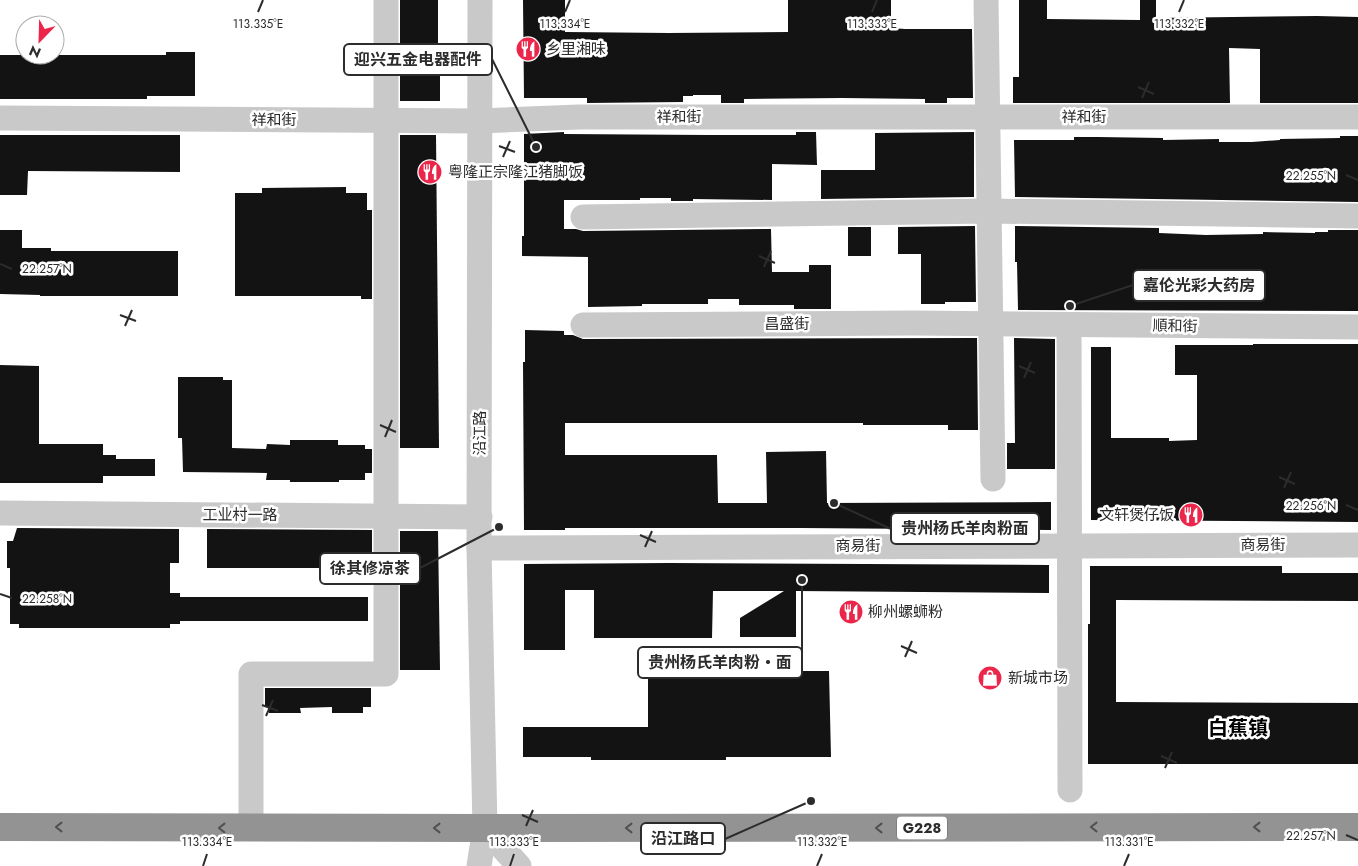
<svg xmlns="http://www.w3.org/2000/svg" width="1358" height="866" font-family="Jost,'Noto Sans SC',sans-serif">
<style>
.building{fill:#131313}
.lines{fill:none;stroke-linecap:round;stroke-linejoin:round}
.minor{stroke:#c9c9c9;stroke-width:25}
.highway{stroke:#939393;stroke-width:28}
.oneway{stroke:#505050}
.ticks{fill:none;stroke:#2c2c2c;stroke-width:2}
.labels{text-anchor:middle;stroke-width:5;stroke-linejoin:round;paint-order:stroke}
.shield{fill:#fff;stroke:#6b6b6b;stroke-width:1}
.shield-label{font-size:14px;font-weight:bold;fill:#2c2c2c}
.poi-label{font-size:15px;fill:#2c2c2c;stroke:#fff;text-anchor:start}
.street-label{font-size:15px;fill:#2c2c2c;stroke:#fff}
.district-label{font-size:20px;font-weight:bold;fill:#000;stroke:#fff}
.ticks-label{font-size:12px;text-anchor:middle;fill:#2c2c2c;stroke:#fff;stroke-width:5;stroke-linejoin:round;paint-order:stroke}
.leader{fill:none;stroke:#2c2c2c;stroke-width:2}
.callout-dot{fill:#2c2c2c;stroke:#fff;stroke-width:2}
.callout{fill:#fff;stroke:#2c2c2c;stroke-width:2}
.callout-label{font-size:16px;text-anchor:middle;font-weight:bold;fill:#2c2c2c}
</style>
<rect width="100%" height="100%" fill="#fff"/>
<g class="building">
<path d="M 400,0 L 438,0 L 438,76 L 440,76 L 440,101 L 400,101 Z"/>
<path d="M 523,0 L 565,0 L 565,32 L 669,33 L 788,32 L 788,0 L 891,0 L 891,28 L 905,29 L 972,29 L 973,98 L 947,98 L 947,103 L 925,103 L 925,99 L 842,98 L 744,99 L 744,103 L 721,103 L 721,95 L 693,95 L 693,96 L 683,96 L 683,102 L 587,103 L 587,98 L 524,98 Z"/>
<path d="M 1019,0 L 1047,0 L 1047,19 L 1140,20 L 1140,0 L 1156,0 L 1156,18 L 1317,16 L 1358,17 L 1358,103 L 1260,103 L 1260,49 L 1229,48 L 1230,103 L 1013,103 L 1013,77 L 1019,77 Z"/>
<path d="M 166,52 L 195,52 L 195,96 L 147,96 L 147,99 L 0,99 L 0,55 L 166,55 Z"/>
<path d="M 564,132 L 564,134 L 707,135 L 796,135 L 796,132 L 816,132 L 817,165 L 772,164 L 772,200 L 693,199 L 693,201 L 671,201 L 671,198 L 640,198 L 640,200 L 564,200 L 564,229 L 576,229 L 583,231 L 771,229 L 772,272 L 809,272 L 809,265 L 831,265 L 831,309 L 794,309 L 794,305 L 739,305 L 739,299 L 708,299 L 708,304 L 642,304 L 642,306 L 588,307 L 588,257 L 522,256 L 522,236 L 524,236 L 524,134 Z"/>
<path d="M 974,132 L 974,197 L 821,199 L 821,170 L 875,170 L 875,133 Z"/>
<path d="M 0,135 L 180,135 L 180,172 L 28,171 L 27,195 L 0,195 Z"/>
<path d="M 400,135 L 436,135 L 439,448 L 400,448 Z"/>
<path d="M 1340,136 L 1358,136 L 1358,202 L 1015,197 L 1014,140 L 1074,140 L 1074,137 L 1098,137 L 1163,138 L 1163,140 L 1219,139 L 1219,142 L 1252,142 L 1280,140 L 1280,139 L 1340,138 Z"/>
<path d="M 346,187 L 346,193 L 367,193 L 367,210 L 372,210 L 372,299 L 361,299 L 361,296 L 235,296 L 235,193 L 262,193 L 262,188 Z"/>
<path d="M 975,226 L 976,302 L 945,302 L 945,304 L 921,304 L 921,254 L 898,254 L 898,227 Z"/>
<path d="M 1015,226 L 1159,228 L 1159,233 L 1206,235 L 1263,234 L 1263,232 L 1315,233 L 1315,232 L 1328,232 L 1328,230 L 1358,230 L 1358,311 L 1018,310 L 1017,262 L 1015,262 Z"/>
<rect x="848" y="227" width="23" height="29"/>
<path d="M 0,230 L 22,230 L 22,248 L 51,248 L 51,251 L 178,251 L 178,296 L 40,296 L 40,295 L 0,294 Z"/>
<path d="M 525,330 L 564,331 L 564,335 L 573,335 L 583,339 L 977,338 L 978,430 L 948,430 L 948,425 L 863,425 L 863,423 L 565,423 L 565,455 L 717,455 L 718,503 L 767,503 L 766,452 L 826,451 L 827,503 L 1051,502 L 1051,530 L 801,528 L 565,528 L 565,530 L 524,530 L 523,362 L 525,362 Z"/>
<path d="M 1014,338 L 1055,339 L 1055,469 L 1007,469 L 1007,443 L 1015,443 Z"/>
<path d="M 1253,344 L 1358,344 L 1358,522 L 1091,520 L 1091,347 L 1111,347 L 1111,438 L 1169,438 L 1169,441 L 1197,440 L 1197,375 L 1175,375 L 1175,345 L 1253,345 Z"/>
<path d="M 0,365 L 39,366 L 39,444 L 103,444 L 103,455 L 116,455 L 116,459 L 155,459 L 155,476 L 103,476 L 103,483 L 0,483 Z"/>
<path d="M 178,377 L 223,377 L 223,380 L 232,380 L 232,448 L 266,449 L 267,444 L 290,445 L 290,440 L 338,440 L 338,445 L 365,445 L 365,449 L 372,449 L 372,473 L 365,473 L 365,480 L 339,480 L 339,482 L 290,482 L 290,480 L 266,480 L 267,473 L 183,472 L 182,438 L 178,438 Z"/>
<path d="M 17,528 L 179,529 L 179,563 L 170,563 L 170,593 L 180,593 L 180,597 L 368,597 L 368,621 L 180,621 L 180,624 L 170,624 L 170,628 L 19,628 L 19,624 L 10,624 L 10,568 L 7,568 L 7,541 L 13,541 Z"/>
<path d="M 207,529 L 372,530 L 372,562 L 364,562 L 364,568 L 207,568 Z"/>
<path d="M 400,531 L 438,531 L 440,670 L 400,670 Z"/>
<path d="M 669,563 L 1049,565 L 1049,593 L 796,591 L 796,637 L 740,637 L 740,618 L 784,591 L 713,591 L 712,638 L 594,638 L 594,590 L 565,590 L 565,650 L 524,650 L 524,564 Z"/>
<path d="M 1090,566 L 1282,566 L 1282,573 L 1358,573 L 1358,601 L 1116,600 L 1116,702 L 1358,703 L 1358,764 L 1088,764 L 1088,624 L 1090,624 Z"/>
<path d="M 648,666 L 723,666 L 723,671 L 829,671 L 831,757 L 726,757 L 726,760 L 591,760 L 591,757 L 523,757 L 523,727 L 648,727 Z"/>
<path d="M 265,688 L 371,688 L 371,707 L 363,707 L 363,713 L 332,713 L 332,707 L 300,708 L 301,713 L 269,713 L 269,707 L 265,707 Z"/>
</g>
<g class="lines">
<g class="minor">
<path d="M 986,0 L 993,479"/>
<path d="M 0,118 L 479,121 L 579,117 L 1358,117"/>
<path d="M 583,217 L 989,211 L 1358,216"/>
<path d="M 583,325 L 912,323 L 1358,327"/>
<path d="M 1069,325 L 1070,790"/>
<path d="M 0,513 L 480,517"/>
<path d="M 479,548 L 1358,545"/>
<path d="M 251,828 L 251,674 L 386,674 L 386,0"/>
<path d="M 485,828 L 519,866"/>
<path d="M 479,866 L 485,828 L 479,548 L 480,0"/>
</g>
<path class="highway" d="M 0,827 L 485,828 L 1358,827"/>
</g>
<defs><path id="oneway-chevron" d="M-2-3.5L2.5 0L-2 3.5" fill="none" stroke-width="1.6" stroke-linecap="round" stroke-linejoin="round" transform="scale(1.25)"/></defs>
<g class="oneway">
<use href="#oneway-chevron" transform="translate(59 827) rotate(-180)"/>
<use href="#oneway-chevron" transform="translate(1094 827) rotate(180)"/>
<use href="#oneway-chevron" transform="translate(1257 827) rotate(180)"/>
<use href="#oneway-chevron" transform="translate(222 828) rotate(-180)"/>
<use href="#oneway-chevron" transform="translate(437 828) rotate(-180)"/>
<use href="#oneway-chevron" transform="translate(629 828) rotate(180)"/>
<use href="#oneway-chevron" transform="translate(879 828) rotate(180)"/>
</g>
<path class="ticks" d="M 258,12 L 263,0M 565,12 L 570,0M 872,12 L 877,0M 1179,12 L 1184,0M 1138,87 L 1154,94M 1142,98 L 1149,82M 499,146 L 515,152M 503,157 L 510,141M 1346,175 L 1358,180M 759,256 L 775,263M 0,264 L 12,269M 764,267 L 771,251M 120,315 L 136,321M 125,326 L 132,310M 1019,366 L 1035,373M 1024,378 L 1031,362M 380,425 L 396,432M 385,437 L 392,420M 1279,477 L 1295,484M 1284,488 L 1291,472M 1346,505 L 1358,510M 640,535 L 656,542M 645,547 L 652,531M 0,594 L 12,598M 901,646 L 917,653M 905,657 L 912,641M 262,705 L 278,711M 266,716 L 273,700M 1161,756 L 1177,763M 1165,768 L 1172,752M 522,815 L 538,822M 526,826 L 533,810M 1346,835 L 1358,840M 203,866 L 207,854M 510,866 L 514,854M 817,866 L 822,854M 1124,866 L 1129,854"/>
<defs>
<symbol id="restaurant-disc" viewBox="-11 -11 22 22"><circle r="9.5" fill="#eb264a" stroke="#fff"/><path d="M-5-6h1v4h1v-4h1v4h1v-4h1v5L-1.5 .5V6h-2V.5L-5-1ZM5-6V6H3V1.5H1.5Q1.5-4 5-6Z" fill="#fff"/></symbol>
<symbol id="shop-disc" viewBox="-11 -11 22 22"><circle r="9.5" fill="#eb264a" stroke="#fff"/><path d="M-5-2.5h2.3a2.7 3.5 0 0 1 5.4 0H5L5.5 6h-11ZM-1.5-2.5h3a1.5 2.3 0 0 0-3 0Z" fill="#fff"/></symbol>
</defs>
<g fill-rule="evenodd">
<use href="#restaurant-disc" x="514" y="35" width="28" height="28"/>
<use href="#restaurant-disc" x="416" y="158" width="28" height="28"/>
<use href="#restaurant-disc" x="1177" y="501" width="28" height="28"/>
<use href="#restaurant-disc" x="837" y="598" width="28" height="28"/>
<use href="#shop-disc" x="976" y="664" width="28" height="28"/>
</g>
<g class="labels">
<rect class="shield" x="897" y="816.5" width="50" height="23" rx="4"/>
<g class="shield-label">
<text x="922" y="833">G228</text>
</g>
<g class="poi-label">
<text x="546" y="54">乡里湘味</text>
<text x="448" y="177">粤隆正宗隆江猪脚饭</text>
<text x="1174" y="520" text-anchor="end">文轩煲仔饭</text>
<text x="868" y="617">柳州螺蛳粉</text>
<text x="1008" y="683">新城市场</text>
</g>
<g class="street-label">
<text x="679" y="122">祥和街</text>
<text x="1084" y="122">祥和街</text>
<text x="274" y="125">祥和街</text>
<text x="787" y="329">昌盛街</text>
<text transform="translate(1175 326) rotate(1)" y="5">順和街</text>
<text transform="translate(480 433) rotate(-90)" y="5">沿江路</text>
<text x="240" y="520">工业村一路</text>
<text x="1263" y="550">商易街</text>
<text x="858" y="551">商易街</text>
</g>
<g class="district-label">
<text x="1238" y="735">白蕉镇</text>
</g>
</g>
<g class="ticks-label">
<text x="258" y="28">113.335°E</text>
<text x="872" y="28">113.333°E</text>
<text x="565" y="28">113.334°E</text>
<text x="1179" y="28">113.332°E</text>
<text x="1311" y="180">22.255°N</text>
<text x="47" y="273">22.257°N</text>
<text x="1311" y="510">22.256°N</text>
<text x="47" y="603">22.258°N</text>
<text x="1311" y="840">22.257°N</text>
<text x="207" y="846">113.334°E</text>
<text x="514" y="846">113.333°E</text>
<text x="822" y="846">113.332°E</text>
<text x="1129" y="846">113.331°E</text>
</g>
<path class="leader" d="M536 147L492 59M1070 306L1133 285M834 503L891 529M499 527L420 568M802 580L802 662M811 801L725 839"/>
<g class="callout-dot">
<circle cx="536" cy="147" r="5"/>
<circle cx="1070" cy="306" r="5"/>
<circle cx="834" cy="503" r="5"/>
<circle cx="499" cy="527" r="5"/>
<circle cx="802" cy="580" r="5"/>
<circle cx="811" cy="801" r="5"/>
</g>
<g class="callout">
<rect x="344" y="44" width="148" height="31" rx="5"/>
<rect x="1133" y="270" width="132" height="31" rx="5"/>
<rect x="891" y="513" width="148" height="31" rx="5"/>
<rect x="320" y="553" width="100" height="31" rx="5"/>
<rect x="638" y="647" width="164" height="31" rx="5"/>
<rect x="641" y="823" width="84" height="31" rx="5"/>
</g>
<g class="callout-label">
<text x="418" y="65">迎兴五金电器配件</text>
<text x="1199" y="291">嘉伦光彩大药房</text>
<text x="965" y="534">贵州杨氏羊肉粉面</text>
<text x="370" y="574">徐其修凉茶</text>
<text x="720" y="668">贵州杨氏羊肉粉・面</text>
<text x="683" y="844">沿江路口</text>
</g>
<g transform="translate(40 40) rotate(203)"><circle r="24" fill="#ffffff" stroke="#ababab"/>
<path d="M0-4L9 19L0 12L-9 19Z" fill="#eb264a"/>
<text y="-8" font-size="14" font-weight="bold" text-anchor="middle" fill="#2c2c2c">N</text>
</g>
</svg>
